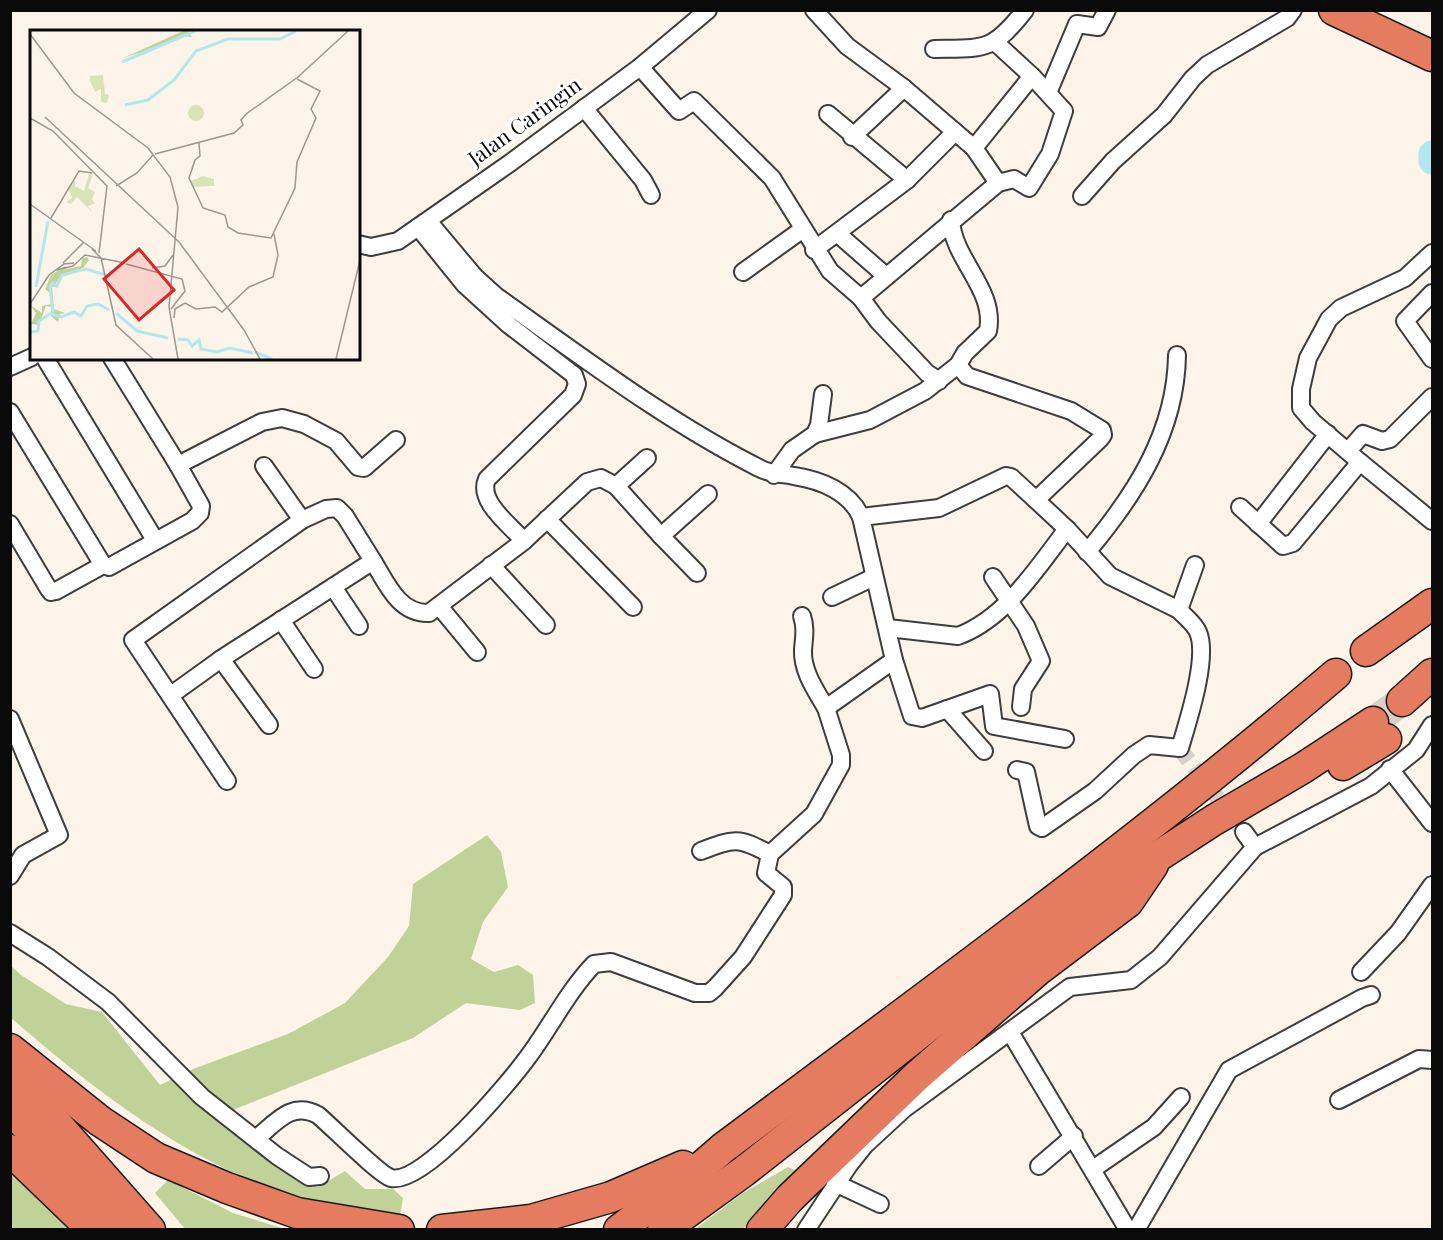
<svg xmlns="http://www.w3.org/2000/svg" width="1443" height="1240" font-family="'Playfair Display',serif">
<style>
.forest{fill:#c0d298}
.lines{fill:none;stroke-linecap:round;stroke-linejoin:round}
.river{stroke:#b3e7ef;stroke-width:27}
.street-tunnel{stroke:#d9d1c8;stroke-width:16;stroke-dasharray:16 8;stroke-linecap:butt}
.highway-tunnel{stroke:#d9d1c8;stroke-width:30;stroke-dasharray:30 15;stroke-linecap:butt}
.street-casing{stroke:#3d3d3d;stroke-width:20}
.highway-casing{stroke:#1b1b1b;stroke-width:33}
.street{stroke:#fff;stroke-width:16}
.highway{stroke:#e57b5f;stroke-width:30}
.labels{text-anchor:middle;stroke-width:6;stroke-linejoin:round;paint-order:stroke}
.street-label{font-size:21px;fill:#0a0a0a;stroke:#fff}
.inset-river{fill:none;stroke:#b3e7ef;stroke-width:3}
.inset-road{fill:none;stroke:#9c9690;stroke-width:1.5}
.view{fill:#d62828;fill-opacity:0.15;stroke:#d62828;stroke-width:3}
.inset-edge{fill:none;stroke:#0a0a0a;stroke-width:3}
</style>
<rect width="100%" height="100%" fill="#fdf4e9"/>
<g class="forest">
<path d="M 487,835 L 501,852 L 508,887 L 483,922 L 471,959 L 494,972 L 518,965 L 533,975 L 535,1003 L 520,1010 L 466,1003 L 413,1038 L 218,1116 L 318,1187 L 345,1171 L 365,1189 L 393,1189 L 403,1198 L 400,1215 C 378,1213 354,1212 333,1207 C 207,1178 106,1100 11,1018 L 10,965 L 21,975 L 66,1004 L 102,1012 L 160,1085 L 193,1069 L 288,1034 L 345,1003 L 388,957 L 409,926 L 413,884 Z"/>
<path d="M 10,1160 L 84,1229 L 11,1229 Z"/>
<path d="M 788,1167 L 797,1171 L 743,1229 L 694,1230 L 743,1193 Z"/>
<path d="M 168,1180 L 233,1213 L 285,1229 L 185,1229 L 155,1193 Z"/>
</g>
<g class="lines">
<path class="river" d="M 1432,154 L 1432,161"/>
<path class="street-tunnel" d="M 1179,748 L 1244,832"/>
<path class="highway-tunnel" d="M 1373,722 L 1402,701"/>
<defs>
<g id="street">
<path d="M 814,10 L 847,46 L 904,88 L 974,148 L 998,183"/>
<path d="M 934,49 C 985,48 992,52 1025,10"/>
<path d="M 640,67 L 679,111 L 694,101 L 772,178 L 830,271 L 861,298 L 878,321 L 927,373 L 939,381"/>
<path d="M 1048,93 L 1077,24 L 1098,27 L 1107,10"/>
<path d="M 584,108 L 643,180 L 651,195"/>
<path d="M 828,114 L 907,180"/>
<path d="M 852,137 L 904,88"/>
<path d="M 974,148 L 1032,76"/>
<path d="M 1082,196 L 1113,161 L 1164,115 L 1193,78 L 1207,65 L 1287,18 L 1293,10"/>
<path d="M 428,221 L 475,277 L 496,296 C 581,356 666,421 759,468 C 772,475 781,473 794,476 C 821,480 850,492 861,517 L 894,660 L 912,716 L 922,718 L 990,694 L 994,726 L 1065,739"/>
<path d="M 838,234 L 886,276"/>
<path d="M 358,244 L 371,247 L 398,241 L 510,163 L 640,67 L 708,10"/>
<path d="M 814,250 L 907,180 L 955,132"/>
<path d="M 743,272 L 803,229"/>
<path d="M 1432,293 L 1405,321 L 1432,359"/>
<path d="M 861,298 L 998,183 L 1014,179 L 1029,188 L 1050,154 L 1064,111 L 1032,76 L 996,43"/>
<path d="M 45,358 L 155,540"/>
<path d="M 112,358 L 178,465 L 262,422 L 282,418 L 304,424 L 336,441 L 358,467 L 364,468 L 396,440"/>
<path d="M 958,365 L 967,376 L 1071,411 L 1102,430 L 1103,435 L 1100,439 L 1036,500 L 1067,529 L 1110,576 L 1179,610"/>
<path d="M 10,367 L 32,357"/>
<path d="M 10,412 L 103,565"/>
<path d="M 815,434 L 870,420 L 925,391 L 958,365 L 965,353 L 988,331 C 996,289 953,260 951,220"/>
<path d="M 1348,451 L 1363,434 L 1382,441 L 1390,439 L 1432,397"/>
<path d="M 1360,462 L 1313,422 L 1301,408 L 1301,389 L 1308,358 L 1329,319 L 1341,308 L 1405,278 L 1432,253"/>
<path d="M 264,466 L 302,520"/>
<path d="M 774,475 L 792,450 L 815,434 L 819,425 L 823,394"/>
<path d="M 616,486 L 647,458"/>
<path d="M 1240,507 L 1283,546 L 1293,543 L 1360,462 L 1432,521"/>
<path d="M 861,517 L 939,508 L 1006,476 L 1011,477 L 1036,500"/>
<path d="M 547,519 L 633,607"/>
<path d="M 10,524 L 48,588 L 51,592 L 56,591 L 103,565 L 109,567 L 192,521 L 200,513 L 201,506 L 178,465"/>
<path d="M 1258,524 L 1328,434"/>
<path d="M 661,536 L 697,573"/>
<path d="M 524,541 L 587,482 L 601,478 L 616,486 L 661,536 L 708,494"/>
<path d="M 1087,552 C 1135,495 1176,432 1177,355"/>
<path d="M 491,565 L 546,625"/>
<path d="M 993,577 L 1026,626 L 1041,661 L 1023,689 L 1021,707"/>
<path d="M 333,587 L 359,626"/>
<path d="M 832,597 L 874,577"/>
<path d="M 439,606 L 477,652"/>
<path d="M 802,616 C 806,628 804,637 803,650 C 802,671 816,691 826,708 L 894,660"/>
<path d="M 281,620 L 314,669"/>
<path d="M 888,628 L 958,636 C 1006,618 1037,568 1067,529"/>
<path d="M 221,659 L 269,725"/>
<path d="M 171,695 L 221,659 L 373,561 C 387,584 399,614 429,613 L 524,541 C 510,525 477,501 487,479 L 573,395 L 577,384 L 574,375 L 509,325 L 464,284 L 418,227"/>
<path d="M 947,709 L 984,751"/>
<path d="M 10,719 L 59,835 L 23,855 L 10,876"/>
<path d="M 1390,769 L 1432,823"/>
<path d="M 1017,770 L 1026,772 L 1038,826 L 1042,828 L 1095,791 L 1134,755 L 1149,745 L 1180,748 C 1188,721 1209,657 1198,632 C 1194,623 1185,617 1179,610 L 1195,565"/>
<path d="M 227,781 L 133,640 L 302,520 L 326,509 L 337,508 L 345,516 L 373,561"/>
<path d="M 1244,832 L 1255,847"/>
<path d="M 701,851 C 735,838 738,837 770,854"/>
<path d="M 10,933 L 48,957 L 108,1002 L 202,1097 L 277,1156 L 309,1177 L 320,1176"/>
<path d="M 1361,972 L 1398,933 L 1432,885"/>
<path d="M 1010,1032 L 1128,1230"/>
<path d="M 1339,1100 L 1419,1059 L 1432,1060"/>
<path d="M 257,1138 C 277,1121 292,1101 318,1115 C 331,1126 380,1175 391,1178 C 423,1186 509,1083 528,1057 C 551,1026 568,991 594,964 L 611,962 L 695,993 L 709,993 L 715,988 L 743,957 L 783,895 L 783,887 L 766,873 L 770,854 L 814,814 L 841,765 L 841,755 L 826,708"/>
<path d="M 1039,1166 L 1074,1136"/>
<path d="M 1093,1169 L 1154,1127 L 1181,1097"/>
<path d="M 835,1183 L 880,1204"/>
<path d="M 806,1230 L 849,1165 L 865,1145 L 904,1109 L 1070,987 L 1131,980 L 1160,957 L 1255,847 L 1371,786 L 1416,750 L 1432,725"/>
<path d="M 1136,1230 L 1229,1070 L 1362,998 L 1371,995"/>
</g>
<g id="highway">
<path d="M 1334,10 L 1432,56"/>
<path d="M 1366,651 L 1432,604"/>
<path d="M 1402,701 L 1432,674"/>
<path d="M 1343,765 L 1386,739"/>
<path d="M 10,1049 L 100,1121 L 156,1158 L 227,1188 L 297,1213 L 399,1230"/>
<path d="M 10,1071 L 150,1230"/>
<path d="M 10,1108 L 121,1230"/>
<path d="M 10,1150 L 93,1230"/>
<path d="M 442,1230 L 531,1220 L 611,1197 L 683,1166"/>
<path d="M 619,1230 L 693,1174 L 723,1148 C 930,993 1139,842 1336,674"/>
<path d="M 663,1230 L 743,1172 L 1080,907 L 1214,820 L 1303,768 L 1373,722"/>
<path d="M 762,1230 L 790,1198 L 917,1076 L 1038,970 L 1128,902 L 1153,865"/>
</g>
</defs>
<use href="#street" class="street-casing"/>
<use href="#highway" class="highway-casing"/>
<use href="#street" class="street"/>
<use href="#highway" class="highway"/>
</g>
<g class="labels">
<g class="street-label">
<text transform="translate(525 122) rotate(-36)" y="7">Jalan Caringin</text>
</g>
</g>
<g transform="translate(30 30)">
<rect width="330" height="330" fill="#fdf4e9"/>
<path d="M 73,45 L 75,64 L 79,65 L 77,73 L 71,72 L 71,59 L 65,62 L 60,51 L 60,46 ZM158 83a8 8 0 1 1 16 0a8 8 0 1 1-16 0ZM 59,144 L 63,144 L 58,158 L 65,162 L 62,169 L 65,173 L 58,176 L 63,183 L 47,167 L 41,174 L 36,172 L 42,168 L 39,159 L 45,150 L 45,156 L 54,161 ZM 173,146 L 184,149 L 184,156 L 162,157 L 161,151 Z" fill="#d9e3b7"/>
<path d="M 153,1 L 165,1 L 159,3 L 162,7 L 151,6 L 113,25 L 108,23 L 91,29 ZM 57,227 L 59,230 L 53,238 L 33,244 L 26,253 L 29,256 L 22,257 L 24,279 L 35,283 L 30,284 L 28,292 L 21,286 L 21,277 L 16,276 L 9,295 L 1,294 L 6,283 L 0,275 L 12,283 L 12,276 L 21,274 L 21,264 L 15,259 L 21,245 L 35,236 L 38,238 L 33,240 L 51,236 L 52,228 Z" fill="#c0d298"/>
<path class="inset-river" d="M 92,32 L 165,1M 95,75 L 118,70 L 144,50 L 166,21 L 198,9 L 250,9 L 266,1M 6,257 L 18,191M 86,283 L 107,301 L 138,308M 22,284 L 31,287 L 44,282 L 51,286 L 57,276 L 68,274 L 79,280M 0,302 L 8,301 L 9,291 L 23,282 L 20,259 L 22,253 L 27,256 L 32,245 L 56,239 L 79,246 L 81,240M 148,309 L 158,310 L 162,316 L 169,310 L 171,319 L 187,322 L 200,318 L 223,323M 225,322 L 242,329"/>
<path class="inset-road" d="M 0,4 L 44,63 L 118,118 L 140,147 L 148,177 L 139,277 L 148,329M 15,87 L 149,212 L 214,300 L 230,329M 0,88 L 23,101 L 77,156 L 69,223M 169,113 L 170,126 L 165,130 L 159,148 L 173,178 L 195,185 L 198,197 L 208,203 L 241,208 L 265,158 L 267,132 L 286,88 L 281,79 L 290,61 L 267,49M 125,124 L 204,103 L 213,95 L 211,90 L 216,84 L 268,47 L 318,1M 86,156 L 107,143 L 123,125M 0,174 L 21,189M 18,187 L 66,221M 21,188 L 49,141 L 62,143M 62,219 L 71,228 L 86,295 L 123,329M 33,233 L 54,212M 96,234 L 152,249 L 155,261 L 141,279M 122,238 L 135,236 L 143,225M 26,240 L 43,236 L 55,225 L 95,233M 0,274 L 19,245 L 34,234 L 44,233M 144,288 L 145,279 L 155,273 L 166,279 L 185,277 L 192,282 L 219,257 L 243,247 L 248,225 L 244,204M 306,329 L 330,230"/>
<path class="view" d="M 109,219 L 144,260 L 109,290 L 74,249 Z"/>
<rect width="330" height="330" class="inset-edge"/>
</g>
<rect width="1443" height="1240" fill="none" stroke="#0a0a0a" stroke-width="24"/>
</svg>
